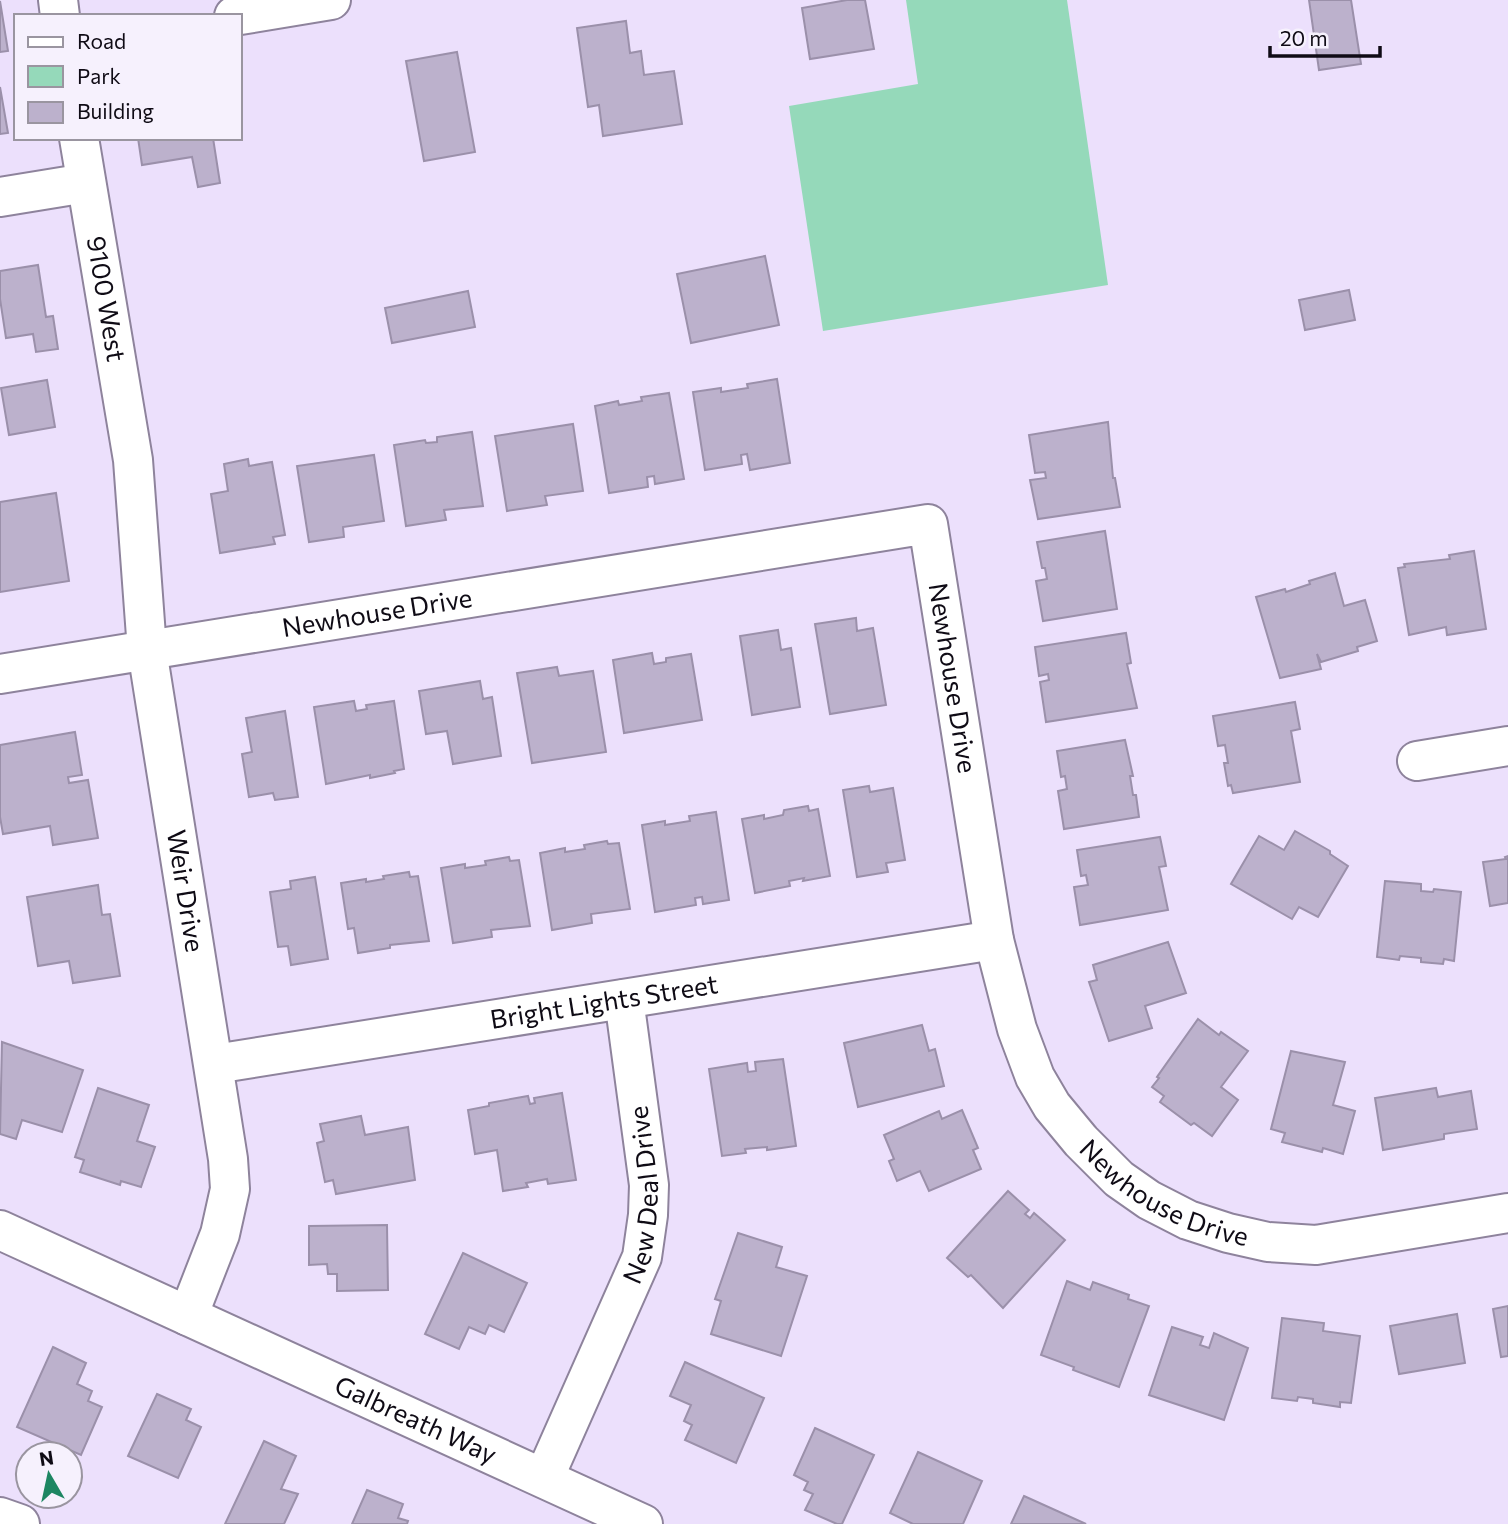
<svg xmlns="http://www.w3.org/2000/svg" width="1508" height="1524" font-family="Commissioner,sans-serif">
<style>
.green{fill:#95d9ba}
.building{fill:#bcb1cc;stroke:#9b90aa;stroke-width:2}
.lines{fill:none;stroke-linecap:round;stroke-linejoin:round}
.minor-casing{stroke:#8e839c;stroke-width:42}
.minor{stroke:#fff;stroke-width:38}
.labels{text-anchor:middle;stroke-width:7;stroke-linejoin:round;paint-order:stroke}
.street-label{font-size:26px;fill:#0f0b15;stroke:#f6f1fd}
</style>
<rect width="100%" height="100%" fill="#ece0fc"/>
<path class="green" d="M 906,0 L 1067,0 L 1108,285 L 823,331 L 789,106 L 918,84 Z"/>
<g class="building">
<path d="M 847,0 L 865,0 L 874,49 L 810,59 L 802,8 Z"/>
<path d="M 1309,0 L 1351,0 L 1361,64 L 1319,70 Z"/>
<path d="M 0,1 L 8,51 L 0,52 Z"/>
<path d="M 626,21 L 630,53 L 641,51 L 644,75 L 674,71 L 682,124 L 603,136 L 599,105 L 588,107 L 577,28 Z"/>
<path d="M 457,52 L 475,152 L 424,161 L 406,61 Z"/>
<path d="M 0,87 L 8,133 L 0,134 Z"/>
<path d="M 138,138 L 213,138 L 220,183 L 198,187 L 192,157 L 142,165 Z"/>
<path d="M 765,256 L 779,325 L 691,343 L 677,274 Z"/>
<path d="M 38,265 L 46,317 L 53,316 L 58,349 L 36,352 L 33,334 L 6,338 L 0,299 L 0,271 Z"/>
<path d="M 1349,290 L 1355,320 L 1305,330 L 1299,300 Z"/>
<path d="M 468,291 L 475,327 L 392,343 L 385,308 Z"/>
<path d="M 777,379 L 790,463 L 750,470 L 747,454 L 741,455 L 742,464 L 705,470 L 693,392 L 721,388 L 721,392 L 748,388 L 747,384 Z"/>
<path d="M 47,380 L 55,427 L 9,435 L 1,388 Z"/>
<path d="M 669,393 L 684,479 L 655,484 L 654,476 L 647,477 L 648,487 L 609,493 L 595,406 L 618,401 L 619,405 L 642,401 L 641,397 Z"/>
<path d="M 1108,422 L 1113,478 L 1115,478 L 1120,507 L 1038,519 L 1030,480 L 1046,478 L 1045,472 L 1035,473 L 1029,435 Z"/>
<path d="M 573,424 L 583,491 L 545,496 L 547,505 L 507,511 L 495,436 Z"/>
<path d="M 472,432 L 483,506 L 444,510 L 446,520 L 406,526 L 394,445 L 425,440 L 426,443 L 437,442 L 437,437 Z"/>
<path d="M 374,455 L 384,521 L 343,527 L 344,537 L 309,542 L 297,466 Z"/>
<path d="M 248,459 L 249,466 L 272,462 L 285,535 L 273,537 L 275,544 L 220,553 L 211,494 L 228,491 L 224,464 Z"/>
<path d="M 56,493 L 69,581 L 0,592 L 0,502 Z"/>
<path d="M 1105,531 L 1117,609 L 1043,621 L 1036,581 L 1047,579 L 1045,568 L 1042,568 L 1037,542 Z"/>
<path d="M 1474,551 L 1486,629 L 1447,635 L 1446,627 L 1409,635 L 1398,568 L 1405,567 L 1404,564 L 1450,559 L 1449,555 Z"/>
<path d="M 1335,573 L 1344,606 L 1365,600 L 1377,641 L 1357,647 L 1358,651 L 1321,662 L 1317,654 L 1321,669 L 1280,678 L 1256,597 L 1285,589 L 1286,592 L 1310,584 L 1309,581 Z"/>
<path d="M 856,618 L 857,631 L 873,628 L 886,705 L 830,714 L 815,624 Z"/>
<path d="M 778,630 L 781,650 L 791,648 L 800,707 L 752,715 L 740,636 Z"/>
<path d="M 1126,633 L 1131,663 L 1127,664 L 1137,708 L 1046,722 L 1040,682 L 1049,680 L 1048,674 L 1039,676 L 1035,647 Z"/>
<path d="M 652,653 L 654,664 L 666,662 L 666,658 L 691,654 L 702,720 L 624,733 L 613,660 Z"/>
<path d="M 557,667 L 559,676 L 593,671 L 606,752 L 532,763 L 517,673 Z"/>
<path d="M 480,681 L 483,699 L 492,697 L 501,756 L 453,764 L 447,731 L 426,734 L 419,691 Z"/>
<path d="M 354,701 L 356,711 L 367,709 L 366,705 L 394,701 L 404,769 L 394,771 L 395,773 L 370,778 L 370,775 L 326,784 L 314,707 Z"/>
<path d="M 1295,702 L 1300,729 L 1291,731 L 1300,782 L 1233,793 L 1231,785 L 1228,786 L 1224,763 L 1228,763 L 1225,745 L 1218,746 L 1213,716 Z"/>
<path d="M 285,711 L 298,797 L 275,800 L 273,793 L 249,797 L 242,754 L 252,752 L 246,718 Z"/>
<path d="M 75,732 L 82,775 L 68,777 L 69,783 L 88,780 L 98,838 L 53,845 L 50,826 L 3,834 L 0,817 L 0,745 Z"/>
<path d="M 1125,740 L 1133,776 L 1130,776 L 1133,795 L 1136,795 L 1139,817 L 1064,829 L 1058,791 L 1067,789 L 1065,776 L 1061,777 L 1057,751 Z"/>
<path d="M 869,786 L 870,792 L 893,788 L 905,860 L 886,863 L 888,872 L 857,877 L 843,790 Z"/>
<path d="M 808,806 L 809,811 L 818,809 L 830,876 L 803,881 L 804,878 L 789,881 L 790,886 L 755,893 L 742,819 L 764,815 L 764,819 L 783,815 L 784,810 Z"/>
<path d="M 716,812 L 729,900 L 703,904 L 702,897 L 695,898 L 696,905 L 655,912 L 642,825 L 665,821 L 665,825 L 690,821 L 689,816 Z"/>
<path d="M 1295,831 L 1330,851 L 1330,854 L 1348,866 L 1318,917 L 1299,907 L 1292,919 L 1231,884 L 1259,836 L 1284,850 Z"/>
<path d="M 1160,837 L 1166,866 L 1159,867 L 1168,910 L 1080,925 L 1074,887 L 1088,885 L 1086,875 L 1081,876 L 1077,850 Z"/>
<path d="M 607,841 L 608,844 L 619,843 L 630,909 L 591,914 L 592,923 L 552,930 L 540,853 L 565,848 L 565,852 L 585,849 L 584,845 Z"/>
<path d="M 1508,856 L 1508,903 L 1490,906 L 1483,862 L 1506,859 L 1505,857 Z"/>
<path d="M 509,857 L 510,861 L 519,860 L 530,926 L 491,930 L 492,937 L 453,943 L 441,868 L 465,864 L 465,868 L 486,865 L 485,861 Z"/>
<path d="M 409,872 L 410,877 L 418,876 L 429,941 L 390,945 L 390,948 L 358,953 L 354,928 L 348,929 L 341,883 L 366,879 L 366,882 L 384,879 L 383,876 Z"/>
<path d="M 315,877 L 328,959 L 291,965 L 288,946 L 278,947 L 270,892 L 291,889 L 290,881 Z"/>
<path d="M 1385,881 L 1421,884 L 1421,891 L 1433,892 L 1434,889 L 1461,892 L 1454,961 L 1444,959 L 1443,964 L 1421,962 L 1421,958 L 1400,956 L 1399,960 L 1377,957 Z"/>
<path d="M 98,885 L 102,915 L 110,914 L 120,976 L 73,983 L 69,961 L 38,966 L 27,897 Z"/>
<path d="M 1168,942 L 1186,993 L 1145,1006 L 1152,1028 L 1109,1041 L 1089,982 L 1097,980 L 1093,965 Z"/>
<path d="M 1198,1019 L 1219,1035 L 1221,1032 L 1248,1051 L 1221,1087 L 1238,1100 L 1212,1136 L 1194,1123 L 1191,1125 L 1160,1102 L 1164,1096 L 1152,1087 L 1159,1078 L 1157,1077 Z"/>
<path d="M 922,1025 L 929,1051 L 935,1049 L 944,1086 L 858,1107 L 844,1043 Z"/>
<path d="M 2,1042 L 83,1070 L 62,1132 L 22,1120 L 16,1139 L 0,1134 Z"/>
<path d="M 1291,1051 L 1345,1062 L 1333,1105 L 1355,1111 L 1343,1154 L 1323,1148 L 1322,1152 L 1282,1142 L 1285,1133 L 1271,1129 Z"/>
<path d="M 783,1059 L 796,1146 L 767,1150 L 767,1147 L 745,1149 L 746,1153 L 722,1156 L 709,1069 L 747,1063 L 748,1072 L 756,1071 L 755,1062 Z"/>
<path d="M 98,1088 L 149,1105 L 137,1141 L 155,1147 L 141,1187 L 121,1181 L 120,1185 L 80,1172 L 84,1160 L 75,1157 Z"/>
<path d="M 1436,1088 L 1438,1097 L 1471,1091 L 1477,1129 L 1444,1134 L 1444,1139 L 1383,1150 L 1375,1098 Z"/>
<path d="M 562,1093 L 576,1180 L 548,1184 L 547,1179 L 526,1183 L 528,1187 L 503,1191 L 497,1150 L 475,1154 L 468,1110 L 489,1106 L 489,1103 L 528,1096 L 530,1104 L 535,1103 L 534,1098 Z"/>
<path d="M 962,1110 L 978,1148 L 973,1150 L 981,1169 L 929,1191 L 920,1171 L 897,1181 L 889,1161 L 894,1159 L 884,1135 L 939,1111 L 942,1119 Z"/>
<path d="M 361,1116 L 365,1135 L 408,1127 L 415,1180 L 336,1194 L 333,1180 L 325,1182 L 317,1143 L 324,1141 L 320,1124 Z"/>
<path d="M 1008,1191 L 1029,1210 L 1025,1214 L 1030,1218 L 1034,1213 L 1065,1240 L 1003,1308 L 971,1275 L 968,1277 L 947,1258 Z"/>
<path d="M 387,1225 L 388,1290 L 337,1291 L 337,1274 L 328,1274 L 327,1264 L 309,1265 L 309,1226 Z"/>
<path d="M 738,1233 L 782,1247 L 776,1267 L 807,1276 L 781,1356 L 711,1334 L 721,1301 L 715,1299 Z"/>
<path d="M 463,1253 L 527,1283 L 504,1332 L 489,1325 L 485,1334 L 469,1327 L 459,1349 L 425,1334 Z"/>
<path d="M 1067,1281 L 1090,1290 L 1093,1282 L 1129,1295 L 1128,1299 L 1149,1306 L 1119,1387 L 1073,1370 L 1074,1367 L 1041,1355 Z"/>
<path d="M 1508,1306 L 1508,1356 L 1501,1357 L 1493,1309 Z"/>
<path d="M 1457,1314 L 1465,1363 L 1399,1374 L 1390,1326 Z"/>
<path d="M 1282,1318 L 1324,1323 L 1323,1331 L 1360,1336 L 1351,1403 L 1340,1402 L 1340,1407 L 1313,1403 L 1313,1399 L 1298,1397 L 1297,1401 L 1272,1398 Z"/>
<path d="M 1172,1327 L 1203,1337 L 1200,1345 L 1209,1348 L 1214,1333 L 1248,1348 L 1224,1420 L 1149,1395 Z"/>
<path d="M 53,1347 L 86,1363 L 77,1384 L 92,1391 L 88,1401 L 102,1407 L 81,1455 L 17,1427 Z"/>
<path d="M 685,1362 L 764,1398 L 736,1463 L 685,1440 L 692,1425 L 684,1421 L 691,1405 L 670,1396 Z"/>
<path d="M 157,1394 L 191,1409 L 186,1420 L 201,1427 L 178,1478 L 128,1456 Z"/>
<path d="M 815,1428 L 874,1455 L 842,1524 L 837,1524 L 805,1510 L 813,1494 L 804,1490 L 808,1482 L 794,1475 Z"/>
<path d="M 264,1441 L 296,1456 L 281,1489 L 298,1494 L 284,1524 L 225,1524 Z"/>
<path d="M 918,1452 L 982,1481 L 963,1524 L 913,1524 L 890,1513 Z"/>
<path d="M 367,1490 L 403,1504 L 398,1518 L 408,1521 L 407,1524 L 352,1524 Z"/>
<path d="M 1024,1496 L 1086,1524 L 1011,1524 Z"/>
</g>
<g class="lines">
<defs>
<g id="minor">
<path d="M 58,0 L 60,16"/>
<path d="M 234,16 L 331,0"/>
<path id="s1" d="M 79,138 L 133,460 L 147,650 L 228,1159 L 230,1189 L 220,1234 L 188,1316"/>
<path d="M 0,197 L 86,183"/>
<path id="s2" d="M 0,674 L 928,524 L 994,940 L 1017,1029 L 1035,1077 L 1052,1106 L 1081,1141 L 1119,1179 L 1149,1200 L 1188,1220 L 1228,1233 L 1268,1242 L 1316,1245 L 1508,1213"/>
<path d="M 1417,761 L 1508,746"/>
<path id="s3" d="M 215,1064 L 994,940"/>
<path id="s4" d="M 0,1230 L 643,1524"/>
<path id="s5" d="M 544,1478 L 642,1257 L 648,1215 L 649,1185 L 624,999"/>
<path d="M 0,1517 L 20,1524"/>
</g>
</defs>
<use href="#minor" class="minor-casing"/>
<use href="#minor" class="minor"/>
</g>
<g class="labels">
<g class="street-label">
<text dy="9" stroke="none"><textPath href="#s1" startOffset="163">9100 West</textPath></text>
<text dy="9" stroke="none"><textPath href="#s2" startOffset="382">Newhouse Drive</textPath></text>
<text dy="9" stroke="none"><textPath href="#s2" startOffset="1096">Newhouse Drive</textPath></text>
<text dy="9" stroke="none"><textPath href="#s1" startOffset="761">Weir Drive</textPath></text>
<text dy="9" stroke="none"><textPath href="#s3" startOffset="394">Bright Lights Street</textPath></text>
<text dy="9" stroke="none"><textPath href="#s2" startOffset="1684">Newhouse Drive</textPath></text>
<text dy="9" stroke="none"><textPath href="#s5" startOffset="304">New Deal Drive</textPath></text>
<text dy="9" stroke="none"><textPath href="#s4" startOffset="457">Galbreath Way</textPath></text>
</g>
</g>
<rect x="14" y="14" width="228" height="126" fill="#f6f1fd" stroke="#9a95a0" stroke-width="2"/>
<rect x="28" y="37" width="35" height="10" fill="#ffffff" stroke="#9a95a0" stroke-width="2"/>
<text x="77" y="49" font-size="21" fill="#0f0b15">Road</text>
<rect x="28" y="66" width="35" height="21" fill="#95d9ba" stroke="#9a95a0" stroke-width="2"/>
<text x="77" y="84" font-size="21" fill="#0f0b15">Park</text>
<rect x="28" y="102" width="35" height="21" fill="#bcb1cc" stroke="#9a95a0" stroke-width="2"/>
<text x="77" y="119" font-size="21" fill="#0f0b15">Building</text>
<g transform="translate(49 1475) rotate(351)"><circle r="33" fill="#f6f1fd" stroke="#9a95a0" stroke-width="2"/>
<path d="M0-5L12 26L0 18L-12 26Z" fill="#1d8662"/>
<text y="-10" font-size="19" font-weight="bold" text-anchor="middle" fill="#0f0b15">N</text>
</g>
<path d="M1270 46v10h110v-10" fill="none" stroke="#0f0b15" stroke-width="3.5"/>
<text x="1280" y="46" font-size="21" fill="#0f0b15" stroke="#f6f1fd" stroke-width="5" paint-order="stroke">20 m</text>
</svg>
